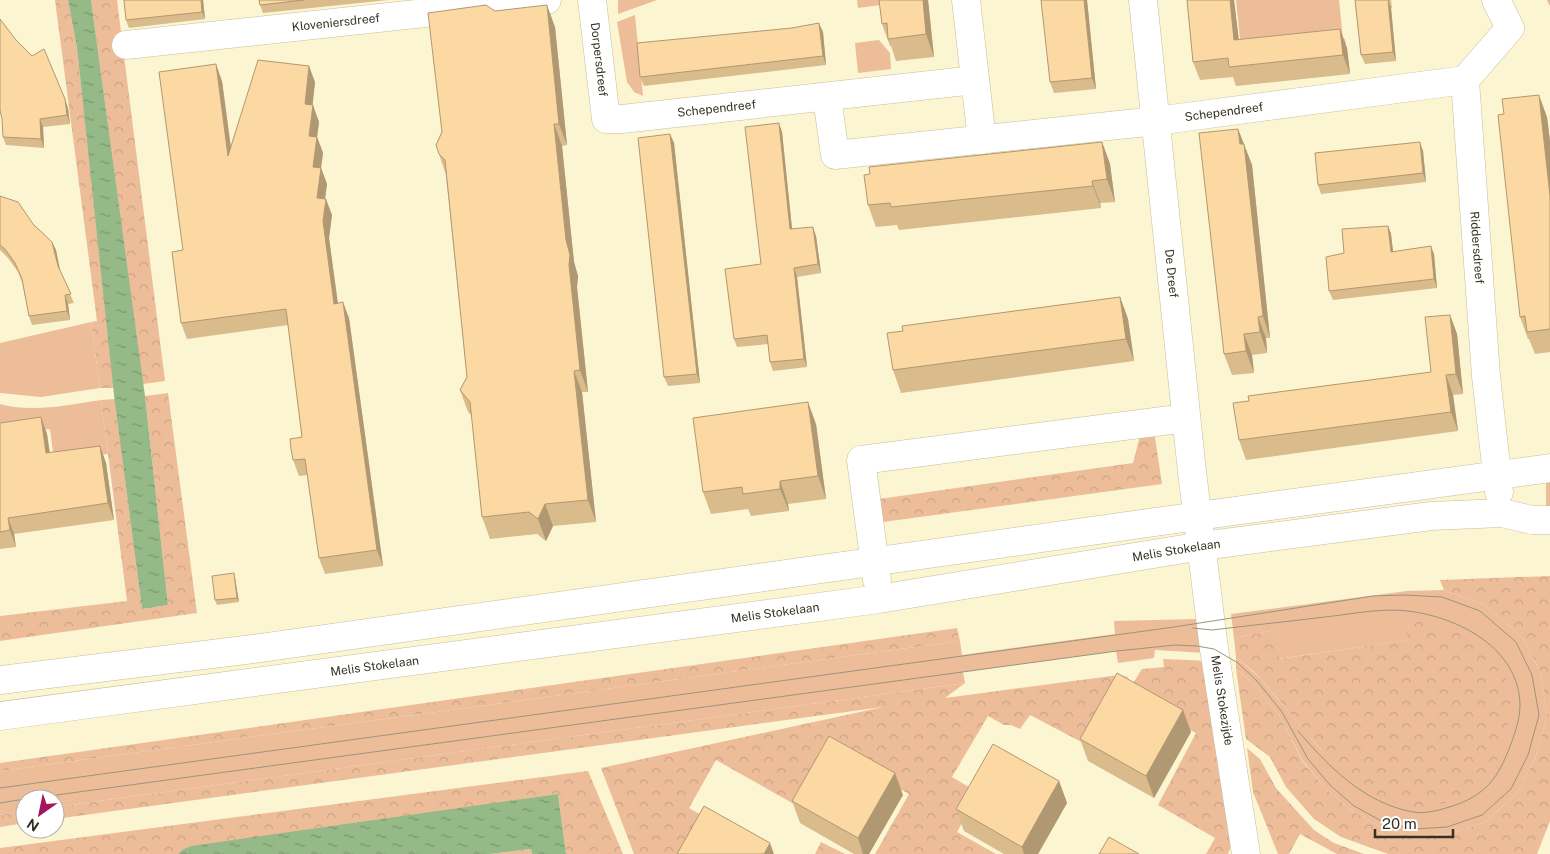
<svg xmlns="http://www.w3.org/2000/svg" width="1550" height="854" font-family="'Public Sans',sans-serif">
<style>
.grass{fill:#edbd9a}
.forest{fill:url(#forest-crowns)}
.water{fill:url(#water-ripples)}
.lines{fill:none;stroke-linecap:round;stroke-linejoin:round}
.minor-casing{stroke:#c5be9c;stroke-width:29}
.minor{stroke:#fff;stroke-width:28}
.tram{stroke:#9a957c;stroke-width:1}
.wall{fill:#d9bb8c}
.shaded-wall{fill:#b09872}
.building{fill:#fcd9a3;stroke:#b09872}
.labels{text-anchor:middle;stroke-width:4.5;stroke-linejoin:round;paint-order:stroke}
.street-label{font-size:12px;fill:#353224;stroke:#fff}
</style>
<defs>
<pattern id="forest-crowns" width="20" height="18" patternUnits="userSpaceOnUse" patternTransform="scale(1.25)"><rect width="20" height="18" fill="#edbd9a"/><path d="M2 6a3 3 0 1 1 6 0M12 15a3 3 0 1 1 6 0" fill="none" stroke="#cca385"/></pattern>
<pattern id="water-ripples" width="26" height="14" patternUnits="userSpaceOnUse" patternTransform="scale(1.25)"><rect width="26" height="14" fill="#95b987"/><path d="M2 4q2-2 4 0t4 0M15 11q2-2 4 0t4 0" fill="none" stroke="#7a976e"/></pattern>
</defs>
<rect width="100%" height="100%" fill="#fcf5d2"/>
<g class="grass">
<path d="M 618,0 L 657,0 L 618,14 Z"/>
<path d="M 857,0 L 880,0 L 881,5 L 858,8 Z"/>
<path d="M 1236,0 L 1339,0 L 1343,39 L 1345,39 L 1346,46 L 1242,57 Z"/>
<path d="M 635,15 L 643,96 L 634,92 L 627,82 L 617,22 Z"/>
<path d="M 879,40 L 890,53 L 891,69 L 858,73 L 855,43 Z"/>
<path d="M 91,322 L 100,388 L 41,397 L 0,393 L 0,343 Z"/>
<path d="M 101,400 L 108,454 L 54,460 L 50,429 L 0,434 L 0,404 C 33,413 67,405 101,400 Z"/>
<rect x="1546" y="475" width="4" height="32"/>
<path d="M 1444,590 L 1485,605 L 1523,638 L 1541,673 L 1547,716 L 1535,759 L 1517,793 L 1486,822 L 1448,834 L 1415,836 L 1385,829 L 1352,811 L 1326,789 L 1303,761 L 1279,715 L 1254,684 L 1236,669 L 1236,657 L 1260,678 L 1317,745 L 1351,777 L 1434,806 L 1406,618 L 1408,640 L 1278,659 L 1274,630 L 1234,638 L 1231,614 L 1407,591 Z"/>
<path d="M 1196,619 L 1205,653 L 1155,650 L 1154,658 L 1118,663 L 1116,651 L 963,672 L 965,683 L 55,807 L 55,799 L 25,799 L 25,811 L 0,815 L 0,771 L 960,641 L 962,655 L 1115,634 L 1114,621 Z"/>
</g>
<g class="forest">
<path d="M 55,0 L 68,0 L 77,48 L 114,388 L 100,388 L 91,322 L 97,321 Z"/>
<path d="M 91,0 L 117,0 L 165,381 L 143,384 Z"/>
<path d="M 168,393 L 197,613 L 0,641 L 0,616 L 127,601 L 101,400 L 115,399 L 142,609 L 168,605 L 145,396 Z"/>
<path d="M 1154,431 L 1162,484 L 876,523 L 872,500 L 1133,463 L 1140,436 Z"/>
<path d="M 1550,576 L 1550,821 L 1537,854 L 1388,854 L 1341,837 L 1314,819 L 1286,787 L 1270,757 L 1246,739 L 1236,669 L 1254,684 L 1279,715 L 1303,762 L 1326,789 L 1352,811 L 1385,829 L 1415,836 L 1448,834 L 1486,822 L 1517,793 L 1535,759 L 1547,716 L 1541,673 L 1523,638 L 1485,605 L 1444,590 L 1440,580 Z"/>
<path d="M 1406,618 C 1431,623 1457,627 1477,642 C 1514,670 1517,707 1502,747 C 1498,758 1493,773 1485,781 C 1472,796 1435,809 1416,807 C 1406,807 1392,802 1383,798 C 1336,777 1295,717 1261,679 C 1254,671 1244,664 1236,657 L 1234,638 L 1274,630 L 1279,659 L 1407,640 Z"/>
<path d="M 957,628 L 960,641 L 0,771 L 0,763 Z"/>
<path d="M 1163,659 L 1208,661 L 1232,843 L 1228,854 L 1206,854 L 1215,838 L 1158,805 L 1196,733 L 1125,696 L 1142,669 L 1164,667 Z"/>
<path d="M 1119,675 L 1128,677 L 1089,746 L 1030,715 L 1020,729 L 1011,725 L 1004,725 L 988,716 L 952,777 L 979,793 L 957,832 L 996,854 L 875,854 L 909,794 L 835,753 L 803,809 L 716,760 L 689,808 L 712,821 L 693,854 L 634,854 L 601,768 L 883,707 L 55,819 L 55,807 L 965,683 L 945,698 Z"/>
<path d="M 1247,748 L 1260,759 L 1276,788 L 1314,830 L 1334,843 L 1364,854 L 1337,854 L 1300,834 L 1289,854 L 1278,854 L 1253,792 Z"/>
<path d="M 588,771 L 623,854 L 566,854 L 558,794 L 182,850 L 178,854 L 0,854 L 0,848 Z"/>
<path d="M 25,811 L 25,823 L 0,827 L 0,815 Z"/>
<path d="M 821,842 L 845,854 L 815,854 Z"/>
<path d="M 531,849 L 532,854 L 490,854 Z"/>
</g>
<g class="water">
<path d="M 68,0 L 91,0 L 145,396 L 168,605 L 142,609 L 114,395 L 77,48 Z"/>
<path d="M 558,794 L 566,854 L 532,854 L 531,849 L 490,854 L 178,854 L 182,850 L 191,846 Z"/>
</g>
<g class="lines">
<defs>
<g id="minor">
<path id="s1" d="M 592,0 L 606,119 L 622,119 L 975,80"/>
<path d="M 966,0 L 982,140"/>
<path id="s2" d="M 1143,0 L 1192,472 L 1214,649 L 1246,854"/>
<path id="s3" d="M 1496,0 L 1510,28 L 1465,80 L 1486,376 L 1499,492"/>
<path id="s4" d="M 126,45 L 547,0"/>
<path id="s5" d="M 827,97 L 835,155 L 1156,121 L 1465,80"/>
<path d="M 877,580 L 861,460 L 1186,418"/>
<path d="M 0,680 L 253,649 L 1198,516 L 1550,468"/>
<path id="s6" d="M 0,716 L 879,599 L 1202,546 L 1431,516 L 1502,513 L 1532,520 L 1550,520"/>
</g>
</defs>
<use href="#minor" class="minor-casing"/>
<use href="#minor" class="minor"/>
<g class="tram">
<path d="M 1193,628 L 1212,630 C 1253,625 1293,621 1333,616 C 1357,613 1384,608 1408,611 C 1458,617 1519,648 1520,705 C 1520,720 1514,736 1509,749 C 1496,783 1481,798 1446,808 C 1436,811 1423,814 1413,812 C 1364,803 1329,767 1298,731"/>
<path d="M 0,788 L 1174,627 L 1373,596 L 1405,595 L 1442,597 L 1480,611 L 1516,642 L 1532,675 L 1539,715 L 1528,755 L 1511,789 L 1482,815 L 1447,827 L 1415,829 L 1387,824 L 1354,806 L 1330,785 L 1308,759 L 1282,712 L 1257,681 L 1238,663 L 1214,649 L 1197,646 L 1175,645 L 1117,651 L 27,799"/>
<path d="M 0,803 L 25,799"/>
</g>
</g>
<g class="wall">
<path d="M 203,0 L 205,19 L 129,28 L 126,20 Z"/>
<path d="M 259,0 L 388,0 L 263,13 L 260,5 Z"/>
<path d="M 879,0 L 928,0 L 934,57 L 896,61 L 891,46 L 890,46 L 882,24 Z"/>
<path d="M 1087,0 L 1096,89 L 1054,93 L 1050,82 Z"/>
<path d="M 1187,0 L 1234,0 L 1239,40 L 1340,29 L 1347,48 L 1350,74 L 1236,86 L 1233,77 L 1200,80 L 1193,62 Z"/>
<path d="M 1355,0 L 1391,0 L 1392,8 L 1391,8 L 1396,61 L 1365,64 L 1361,55 Z"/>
<path d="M 1547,0 L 1550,0 L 1550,6 Z"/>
<path d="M 495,11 L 555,27 L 567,145 L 562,146 L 574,262 L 578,276 L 577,287 L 588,392 L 582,392 L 596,522 L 553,526 L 546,541 L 537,534 L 490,539 L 482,517 L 472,416 L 468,412 L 460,390 L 467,377 L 446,175 L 436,145 Z"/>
<path d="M 823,32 L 826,65 L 644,86 L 640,77 Z"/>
<path d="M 16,40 L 65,99 L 68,108 L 70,124 L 43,127 L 44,148 L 6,145 L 3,137 L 2,119 Z"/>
<path d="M 222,81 L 231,147 L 315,82 L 312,105 L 319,122 L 317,137 L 323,153 L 321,168 L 327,184 L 325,199 L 332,215 L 329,238 L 338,303 L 349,318 L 383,566 L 325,574 L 319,558 L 307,475 L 299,476 L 293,460 L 302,437 L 288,325 L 187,339 L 181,323 L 183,250 Z"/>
<path d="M 1504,114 L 1547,117 L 1550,141 L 1550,352 L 1535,354 L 1529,339 L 1528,339 L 1520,317 Z"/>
<path d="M 779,123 L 782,132 L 792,229 L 816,236 L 821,273 L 797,277 L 807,367 L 773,371 L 770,362 L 768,344 L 737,347 L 734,339 L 761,264 Z"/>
<path d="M 1238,129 L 1252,165 L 1270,338 L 1266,338 L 1267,353 L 1252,355 L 1254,373 L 1232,375 L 1224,354 Z"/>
<path d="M 670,134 L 674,143 L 700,383 L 668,386 L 664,377 Z"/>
<path d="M 1102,142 L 1110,164 L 1115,202 L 1100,203 L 1101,208 L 899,230 L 897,225 L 876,227 L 868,205 Z"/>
<path d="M 1423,151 L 1426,182 L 1321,194 L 1318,185 Z"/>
<path d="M 0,196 L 33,224 L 52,242 L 56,250 L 60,271 L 74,303 L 68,304 L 70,320 L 32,325 L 29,316 L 22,282 L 18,272 L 8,258 L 0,250 Z"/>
<path d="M 1388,226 L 1391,234 L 1393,251 L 1434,254 L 1437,288 L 1333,300 L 1329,291 L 1344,253 Z"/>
<path d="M 1120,297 L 1128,319 L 1134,361 L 901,393 L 893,370 L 903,331 Z"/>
<path d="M 1450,315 L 1457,334 L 1463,394 L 1453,395 L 1458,431 L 1246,460 L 1239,440 L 1431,372 Z"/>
<path d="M 41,417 L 47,434 L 50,453 L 100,446 L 106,463 L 114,520 L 14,534 L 16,547 L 0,549 L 0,423 Z"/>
<path d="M 816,424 L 826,499 L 788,504 L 789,511 L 751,516 L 748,509 L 711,514 L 703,492 Z"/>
<path d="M 235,578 L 239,602 L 217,605 L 215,600 Z"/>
<path d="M 1183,710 L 1191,732 L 1154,798 L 1088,761 L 1080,739 Z"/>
<path d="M 1059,781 L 1067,803 L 1038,854 L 1004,854 L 964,831 L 956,809 Z"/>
<path d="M 903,795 L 869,854 L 854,854 L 800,823 L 792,801 Z"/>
</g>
<g class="shaded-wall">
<path d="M 201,0 L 203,0 L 205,19 L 202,12 Z"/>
<path d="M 923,0 L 928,0 L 934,57 L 926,34 Z"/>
<path d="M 1084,0 L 1087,0 L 1096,89 L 1092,78 Z"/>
<path d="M 1230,0 L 1234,0 L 1241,59 L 1234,40 Z"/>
<path d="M 1388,0 L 1391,8 L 1396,61 L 1393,52 Z"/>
<path d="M 547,5 L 555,27 L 567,145 L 559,124 Z"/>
<path d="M 819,23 L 823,32 L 826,65 L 823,56 Z"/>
<path d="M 1340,29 L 1347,48 L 1350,74 L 1343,55 Z"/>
<path d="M 216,64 L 222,81 L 234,172 L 228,156 Z"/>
<path d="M 309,66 L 315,82 L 311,121 L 305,104 Z"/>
<path d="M 1539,95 L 1547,117 L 1550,141 L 1550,196 Z"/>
<path d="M 65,99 L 68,108 L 70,124 L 67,115 Z"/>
<path d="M 313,105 L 319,122 L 316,145 L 317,137 L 323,153 L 319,183 L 313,167 L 309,136 Z"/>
<path d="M 40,119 L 43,127 L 44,148 L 41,139 Z"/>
<path d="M 779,123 L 782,132 L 793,238 L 790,229 Z"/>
<path d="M 554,124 L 562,146 L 574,262 L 578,276 L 577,287 L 588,392 L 580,370 Z"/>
<path d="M 1238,129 L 1252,165 L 1270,338 L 1263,316 Z"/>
<path d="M 670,134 L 674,143 L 700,383 L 697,374 Z"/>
<path d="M 1102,142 L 1110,164 L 1115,202 L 1107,179 Z"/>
<path d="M 1420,142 L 1423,151 L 1426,182 L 1423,173 Z"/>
<path d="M 321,168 L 327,184 L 323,214 L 317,198 Z"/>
<path d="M 1092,181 L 1100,203 L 1101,208 L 1093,186 Z"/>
<path d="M 326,199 L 332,215 L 329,238 L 340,320 L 334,304 L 323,221 Z"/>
<path d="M 1388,226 L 1391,234 L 1394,260 L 1391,252 Z"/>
<path d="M 813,227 L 816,236 L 821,273 L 818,264 Z"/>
<path d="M 52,242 L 56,250 L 61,275 L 58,266 Z"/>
<path d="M 1431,246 L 1434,254 L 1437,288 L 1434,279 Z"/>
<path d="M 794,268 L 797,277 L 807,367 L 804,359 Z"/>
<path d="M 65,295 L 68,304 L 70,320 L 67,311 Z"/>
<path d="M 1120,297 L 1128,319 L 1134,361 L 1126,339 Z"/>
<path d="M 343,302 L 349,318 L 383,566 L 377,550 Z"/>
<path d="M 1450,315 L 1457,334 L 1463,394 L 1456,374 Z"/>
<path d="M 1258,317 L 1266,338 L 1267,353 L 1260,332 Z"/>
<path d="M 1244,334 L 1252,355 L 1254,373 L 1246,351 Z"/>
<path d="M 574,371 L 582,392 L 596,522 L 588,500 Z"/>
<path d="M 1446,375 L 1453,395 L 1458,431 L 1451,412 Z"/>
<path d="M 808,402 L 816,424 L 826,499 L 818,476 Z"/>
<path d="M 41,417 L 47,434 L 52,470 L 46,453 Z"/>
<path d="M 100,446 L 106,463 L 114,520 L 108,503 Z"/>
<path d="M 780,481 L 788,504 L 789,511 L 780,489 Z"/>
<path d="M 545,504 L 553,526 L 546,541 L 538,519 Z"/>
<path d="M 8,518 L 14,534 L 16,547 L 10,530 Z"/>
<path d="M 234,573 L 235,578 L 239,602 L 237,598 Z"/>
<path d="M 1183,710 L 1191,732 L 1154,798 L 1146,776 Z"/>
<path d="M 895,773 L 903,795 L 869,854 L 863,854 L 858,838 Z"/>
<path d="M 1059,781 L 1067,803 L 1038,854 L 1024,854 L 1022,847 Z"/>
<path d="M 770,843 L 774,854 L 764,854 Z"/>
</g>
<g class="building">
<path d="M 124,0 L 201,0 L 202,12 L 126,20 Z"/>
<path d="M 259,0 L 304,0 L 260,5 Z"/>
<path d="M 879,0 L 923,0 L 926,34 L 888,39 L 887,23 L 882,24 Z"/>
<path d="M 1041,0 L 1084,0 L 1092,78 L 1050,82 Z"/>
<path d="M 1187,0 L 1230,0 L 1234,40 L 1340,29 L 1343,55 L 1229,67 L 1228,58 L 1193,62 Z"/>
<path d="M 1355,0 L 1388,0 L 1393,52 L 1361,55 Z"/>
<path d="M 486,5 L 495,11 L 547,5 L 559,124 L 554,124 L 566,240 L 570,255 L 569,265 L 580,370 L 574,371 L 588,500 L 545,504 L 538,519 L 529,512 L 482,517 L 470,402 L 460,390 L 467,377 L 445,160 L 439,154 L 436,145 L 442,132 L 428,13 Z"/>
<path d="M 0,19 L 16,40 L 32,56 L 44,49 L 65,99 L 67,115 L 40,119 L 41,139 L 3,137 L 2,119 L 0,110 Z"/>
<path d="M 819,23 L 823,56 L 640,77 L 637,43 L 792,28 Z"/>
<path d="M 258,60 L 309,66 L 305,104 L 313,105 L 309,136 L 317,137 L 313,167 L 321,168 L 317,198 L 326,199 L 323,221 L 334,304 L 343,302 L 377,550 L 319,558 L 305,459 L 293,460 L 291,449 L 290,439 L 302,437 L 286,309 L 181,323 L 172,252 L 183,250 L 159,72 L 216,64 L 228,156 Z"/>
<path d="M 1539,95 L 1550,196 L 1550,329 L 1527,332 L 1525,316 L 1520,317 L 1498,115 L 1504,114 L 1502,99 Z"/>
<path d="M 779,123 L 790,229 L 813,227 L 818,264 L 794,268 L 804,359 L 770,362 L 767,335 L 734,339 L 725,269 L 761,264 L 745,127 Z"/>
<path d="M 1238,129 L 1240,144 L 1244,144 L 1263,316 L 1258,317 L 1260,332 L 1244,334 L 1246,351 L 1224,354 L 1199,133 Z"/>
<path d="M 670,134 L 697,374 L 664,377 L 638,138 Z"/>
<path d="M 1102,142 L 1107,179 L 1092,181 L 1093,186 L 891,207 L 890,203 L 868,205 L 864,175 L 870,174 L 869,167 Z"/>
<path d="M 1420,142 L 1423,173 L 1318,185 L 1315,153 Z"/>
<path d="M 0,196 L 18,202 L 33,224 L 52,242 L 58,266 L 71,294 L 65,295 L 67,311 L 29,316 L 22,279 L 15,263 L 5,249 L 0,245 Z"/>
<path d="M 1388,226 L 1391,252 L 1431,246 L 1434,279 L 1329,291 L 1326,257 L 1344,253 L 1342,229 Z"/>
<path d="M 1120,297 L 1126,339 L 893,370 L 887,333 L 903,331 L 902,326 Z"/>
<path d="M 1450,315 L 1456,374 L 1446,375 L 1451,412 L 1239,440 L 1233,403 L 1249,401 L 1248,396 L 1431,372 L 1425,317 Z"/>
<path d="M 808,402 L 818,476 L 780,481 L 780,489 L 743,494 L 742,487 L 703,492 L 693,418 Z"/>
<path d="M 41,417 L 46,453 L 100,446 L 108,503 L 8,518 L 10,530 L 0,532 L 0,423 Z"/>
<path d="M 234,573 L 237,598 L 215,600 L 212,576 Z"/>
<path d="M 1117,673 L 1183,710 L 1146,776 L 1080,739 Z"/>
<path d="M 829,736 L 895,773 L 858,838 L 792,801 Z"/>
<path d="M 993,744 L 1059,781 L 1022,847 L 956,809 Z"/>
<path d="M 704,806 L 770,843 L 764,854 L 677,854 Z"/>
<path d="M 1109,837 L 1139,854 L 1099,854 Z"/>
</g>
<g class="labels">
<g class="street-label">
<text dy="4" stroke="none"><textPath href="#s4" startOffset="211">Kloveniersdreef</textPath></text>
<text dy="4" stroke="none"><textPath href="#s1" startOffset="60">Dorpersdreef</textPath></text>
<text dy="4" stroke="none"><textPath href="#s1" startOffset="231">Schependreef</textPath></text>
<text dy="4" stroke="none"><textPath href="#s5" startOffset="450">Schependreef</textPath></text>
<text dy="4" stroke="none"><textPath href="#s3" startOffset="268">Riddersdreef</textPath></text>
<text dy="4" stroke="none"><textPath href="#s2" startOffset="275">De Dreef</textPath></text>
<text dy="4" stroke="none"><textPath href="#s6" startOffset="1188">Melis Stokelaan</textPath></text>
<text dy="4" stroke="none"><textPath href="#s6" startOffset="782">Melis Stokelaan</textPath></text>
<text dy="4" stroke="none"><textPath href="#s6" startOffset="378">Melis Stokelaan</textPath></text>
<text dy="4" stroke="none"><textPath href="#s2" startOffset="705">Melis Stokezijde</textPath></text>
</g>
</g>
<g transform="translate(40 814) rotate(213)"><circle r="24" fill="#ffffff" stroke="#aeada7"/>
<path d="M0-4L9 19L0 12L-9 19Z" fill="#a3165c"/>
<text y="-8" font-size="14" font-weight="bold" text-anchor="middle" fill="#353224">N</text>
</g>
<path d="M1375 829v8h78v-8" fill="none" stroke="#353224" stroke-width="2.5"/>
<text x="1382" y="829" font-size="15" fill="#353224" stroke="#ffffff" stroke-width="4" paint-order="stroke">20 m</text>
</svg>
